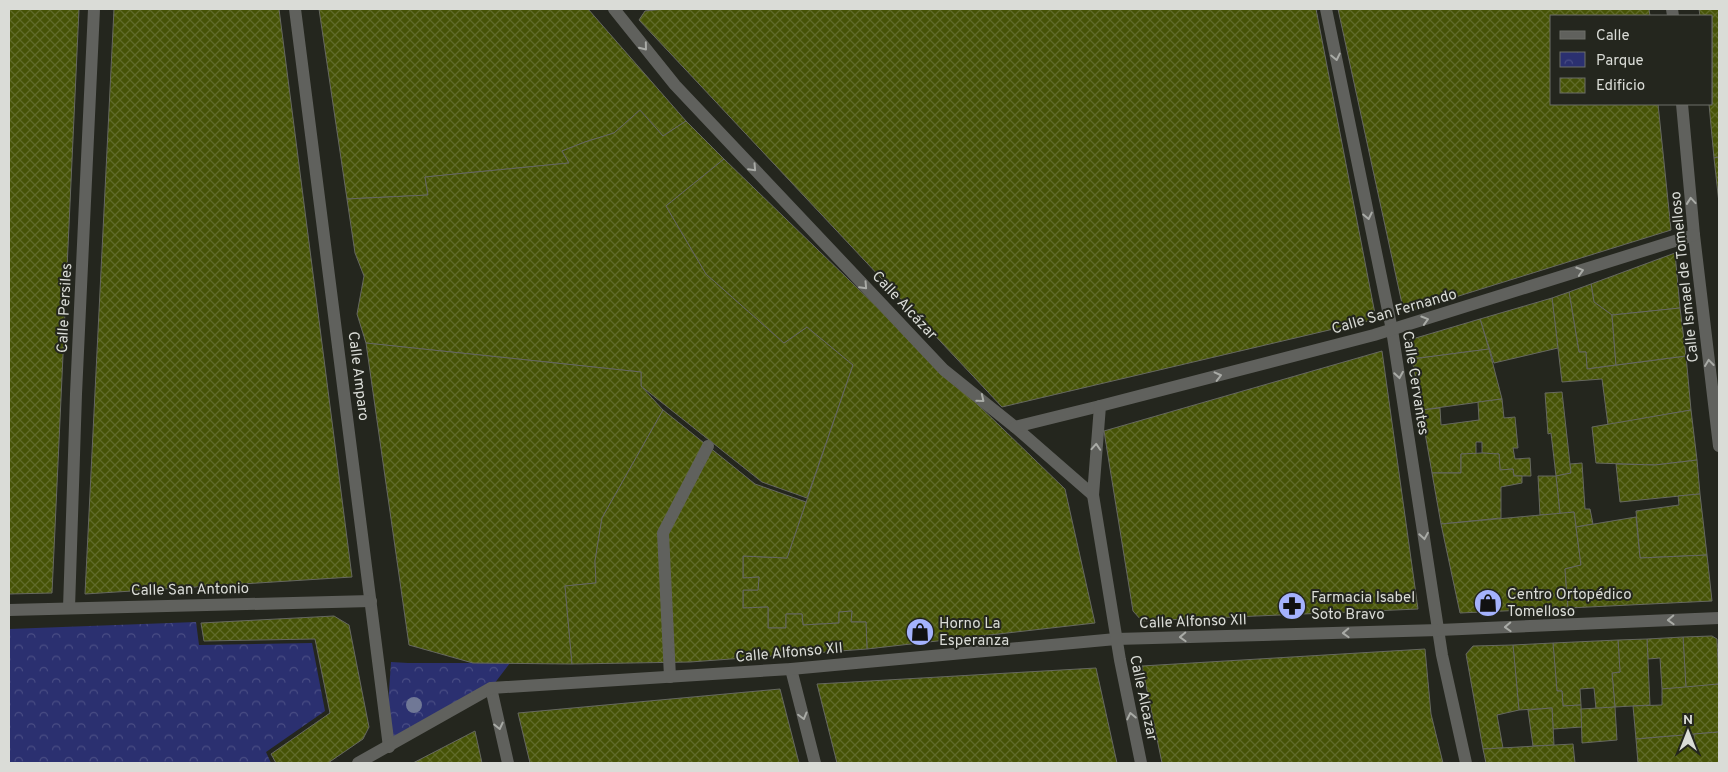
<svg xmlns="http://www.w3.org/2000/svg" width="1728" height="772" font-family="Overpass,sans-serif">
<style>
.park{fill:url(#park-crowns)}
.building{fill:url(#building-cross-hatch);stroke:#666860}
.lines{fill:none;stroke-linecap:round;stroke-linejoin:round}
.minor{stroke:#60615d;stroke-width:12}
.tree{fill:#707896}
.oneway{stroke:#a9aba6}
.labels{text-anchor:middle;stroke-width:4;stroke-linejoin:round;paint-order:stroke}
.street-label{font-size:15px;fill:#dadcd7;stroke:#24261e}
.poi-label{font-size:15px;fill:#dadcd7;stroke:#24261e;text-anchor:start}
</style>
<defs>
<pattern id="park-crowns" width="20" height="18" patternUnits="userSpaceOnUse" patternTransform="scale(1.25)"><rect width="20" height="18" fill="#2b3070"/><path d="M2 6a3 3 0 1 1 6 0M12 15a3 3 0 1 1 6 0" fill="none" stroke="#494d84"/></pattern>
<pattern id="building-cross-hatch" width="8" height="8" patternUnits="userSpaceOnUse" patternTransform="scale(1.25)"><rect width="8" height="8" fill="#465306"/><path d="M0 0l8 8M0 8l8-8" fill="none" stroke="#606b2a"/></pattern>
</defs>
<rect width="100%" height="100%" fill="#24261e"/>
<g class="park">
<path d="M 196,622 L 199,645 L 312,643 L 325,711 L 266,752 L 271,763 L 9,763 L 9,629 Z"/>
<path d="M 391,662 L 408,663 L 510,663 L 491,688 L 389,747 L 387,721 Z"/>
</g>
<g class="building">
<path d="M 9,9 L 79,9 L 52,593 L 9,594 Z"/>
<path d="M 114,9 L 279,9 L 352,577 L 85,594 Z"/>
<path d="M 319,9 L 588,9 L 686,121 L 663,136 L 640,110 L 614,133 L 585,142 L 562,151 L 569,163 L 425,177 L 428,195 L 347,199 Z"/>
<path d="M 665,9 L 1316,9 L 1376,319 L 1002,407 L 639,20 L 645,11 Z"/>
<path d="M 1338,9 L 1649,9 L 1650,16 L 1552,16 L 1552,104 L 1658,104 L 1671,230 L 1404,313 Z"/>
<path d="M 1699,9 L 1719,9 L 1719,157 L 1714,158 L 1709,104 L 1712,104 L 1712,16 L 1700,16 Z"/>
<path d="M 640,110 L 663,136 L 686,121 L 724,159 L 666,206 L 706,274 L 784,343 L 807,327 L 853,365 L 807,498 L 762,482 L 641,386 L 641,372 L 366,343 L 357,314 L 364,276 L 355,253 L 347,199 L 428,195 L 425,177 L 569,163 L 562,151 L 585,142 L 614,133 Z"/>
<path d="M 1719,157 L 1719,203 L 1714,158 Z"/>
<path d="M 724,159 L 1065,489 L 1095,623 L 867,649 L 866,622 L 851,622 L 852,611 L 839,612 L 839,623 L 803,625 L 802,614 L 786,614 L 786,628 L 768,628 L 768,607 L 743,608 L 743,590 L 758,590 L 759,577 L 743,578 L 743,556 L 787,558 L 853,365 L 807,327 L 784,343 L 706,274 L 666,206 Z"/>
<path d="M 1675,253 L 1680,308 L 1612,315 L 1594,302 L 1591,284 Z"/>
<path d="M 1591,284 L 1594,302 L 1612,315 L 1616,365 L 1587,369 L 1586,352 L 1579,352 L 1569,292 Z"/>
<path d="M 1569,292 L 1579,352 L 1586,352 L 1587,369 L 1686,356 L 1691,410 L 1608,425 L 1602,379 L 1562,382 L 1552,298 Z"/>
<path d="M 1552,298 L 1558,348 L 1494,363 L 1480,319 Z"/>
<path d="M 1680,308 L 1686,356 L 1616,365 L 1612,315 Z"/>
<path d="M 1480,319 L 1489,349 L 1412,359 L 1409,340 Z"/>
<path d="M 366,343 L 641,372 L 641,386 L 663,410 L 602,518 L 595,561 L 596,583 L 565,586 L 572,664 L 473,663 L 409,645 Z"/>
<path d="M 1489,349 L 1502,399 L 1421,410 L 1412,359 Z"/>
<path d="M 1382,351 L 1418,609 L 1142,621 L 1133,611 L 1104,431 Z"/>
<path d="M 1562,392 L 1571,473 L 1556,476 L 1551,433 L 1548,434 L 1545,393 Z"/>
<path d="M 1502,399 L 1504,418 L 1515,417 L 1518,448 L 1513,448 L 1515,459 L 1530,458 L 1531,476 L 1514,476 L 1513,469 L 1500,470 L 1499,454 L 1482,453 L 1482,442 L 1476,442 L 1476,454 L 1461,454 L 1461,473 L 1432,473 L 1421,410 L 1440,408 L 1441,425 L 1479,420 L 1478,402 Z"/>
<path d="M 663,410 L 755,484 L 806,502 L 787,558 L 743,556 L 743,578 L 759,577 L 758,590 L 743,590 L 743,608 L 768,607 L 768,628 L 786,628 L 786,614 L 802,614 L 803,625 L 839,623 L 839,612 L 852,611 L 851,622 L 866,622 L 867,649 L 690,662 L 572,664 L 565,586 L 596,583 L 595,561 L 602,518 Z"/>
<path d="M 1691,410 L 1697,460 L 1655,465 L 1596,463 L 1592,427 Z"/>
<path d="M 1482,453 L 1499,454 L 1500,470 L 1513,469 L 1514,476 L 1522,476 L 1522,483 L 1501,487 L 1501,518 L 1441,524 L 1432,473 L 1461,473 L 1461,454 Z"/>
<path d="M 1697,460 L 1700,494 L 1620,502 L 1616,464 L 1655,465 Z"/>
<path d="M 1582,463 L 1585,509 L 1590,509 L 1593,524 L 1576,527 L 1574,512 L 1560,514 L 1556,476 L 1571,473 L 1570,464 Z"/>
<path d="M 1538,476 L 1556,476 L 1560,514 L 1540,515 Z"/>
<path d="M 1700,494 L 1707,555 L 1640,558 L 1636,511 L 1679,505 L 1678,496 Z"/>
<path d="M 1574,512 L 1581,565 L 1565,569 L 1568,608 L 1460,613 L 1441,524 Z"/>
<path d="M 1636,517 L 1640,558 L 1707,555 L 1712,601 L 1568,608 L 1565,569 L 1581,565 L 1576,527 Z"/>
<path d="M 334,616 L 349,625 L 369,727 L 363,739 L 328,763 L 276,763 L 271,754 L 330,713 L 315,639 L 204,641 L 201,623 Z"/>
<path d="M 1712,636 L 1717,639 L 1719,684 L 1686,688 L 1683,637 Z"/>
<path d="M 1683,637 L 1686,688 L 1662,689 L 1660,658 L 1648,659 L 1647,639 Z"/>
<path d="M 1647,639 L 1650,705 L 1615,707 L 1612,673 L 1620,672 L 1618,640 Z"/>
<path d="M 1618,640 L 1620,672 L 1612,673 L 1615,707 L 1596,709 L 1594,688 L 1580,689 L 1581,705 L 1563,706 L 1562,691 L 1557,691 L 1553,643 Z"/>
<path d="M 1553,643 L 1557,691 L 1562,691 L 1563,706 L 1581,705 L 1582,727 L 1553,729 L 1552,708 L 1519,710 L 1513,645 Z"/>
<path d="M 1513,645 L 1519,710 L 1497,715 L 1503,748 L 1483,749 L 1466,654 L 1473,646 Z"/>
<path d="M 1425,649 L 1431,714 L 1443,763 L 1162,763 L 1142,666 Z"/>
<path d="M 1096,668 L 1117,763 L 837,763 L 817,684 Z"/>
<path d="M 1719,684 L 1719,732 L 1636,739 L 1633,706 L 1662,705 L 1662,689 Z"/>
<path d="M 780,689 L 799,763 L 530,763 L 518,713 Z"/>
<path d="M 1615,707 L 1617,740 L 1582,743 L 1581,709 Z"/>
<path d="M 1552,708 L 1554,745 L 1533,746 L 1528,710 Z"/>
<path d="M 475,731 L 482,763 L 413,763 Z"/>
<path d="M 1719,732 L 1719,763 L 1638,763 L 1636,739 L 1684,735 L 1685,745 L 1694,744 L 1694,734 Z"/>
<path d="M 1573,744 L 1575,763 L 1486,763 L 1483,749 Z"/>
</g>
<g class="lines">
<g class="minor">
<path d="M 295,9 L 389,747"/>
<path d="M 614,9 L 675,85 L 944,370 L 1015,427 L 1093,495"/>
<path d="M 1326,9 L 1392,330 L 1442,655 L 1466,763"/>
<path d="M 1672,9 L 1673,16"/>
<path d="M 1682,104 L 1694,235 L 1719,446"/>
<path d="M 1015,427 L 1100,406"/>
<path d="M 69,608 L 76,394 L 94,9"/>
<path d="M 9,610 L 371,601"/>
<path d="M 791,669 L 815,763"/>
<path d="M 670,677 L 663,533 L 708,446"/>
<path d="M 491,688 L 508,763"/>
<path d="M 358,763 L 491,688 L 791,669 L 1116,639 L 1439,630 L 1719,618"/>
<path d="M 1141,763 L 1120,660 L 1093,495 L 1100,406 L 1374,335 L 1694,235"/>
</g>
</g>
<circle class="tree" cx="414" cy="705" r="8"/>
<defs><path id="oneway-chevron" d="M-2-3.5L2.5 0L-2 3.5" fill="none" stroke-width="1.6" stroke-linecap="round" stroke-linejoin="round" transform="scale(1.25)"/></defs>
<g class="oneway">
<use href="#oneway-chevron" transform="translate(644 47) rotate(51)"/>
<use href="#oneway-chevron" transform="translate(1336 57) rotate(78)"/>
<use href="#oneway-chevron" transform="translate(753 168) rotate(47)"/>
<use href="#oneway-chevron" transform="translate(1691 201) rotate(-95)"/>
<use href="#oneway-chevron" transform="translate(1368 216) rotate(78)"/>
<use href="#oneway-chevron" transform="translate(1580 271) rotate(-17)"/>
<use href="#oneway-chevron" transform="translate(864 286) rotate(47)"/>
<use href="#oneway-chevron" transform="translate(1425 320) rotate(-17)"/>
<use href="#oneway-chevron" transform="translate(1709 363) rotate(-97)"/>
<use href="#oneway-chevron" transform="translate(1399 375) rotate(81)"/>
<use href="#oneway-chevron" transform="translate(1218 376) rotate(-14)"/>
<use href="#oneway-chevron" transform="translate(981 399) rotate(39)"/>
<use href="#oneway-chevron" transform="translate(1096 447) rotate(-86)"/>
<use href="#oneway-chevron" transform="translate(1424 536) rotate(81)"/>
<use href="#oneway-chevron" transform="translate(1671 620) rotate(178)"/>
<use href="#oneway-chevron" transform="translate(1508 627) rotate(178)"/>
<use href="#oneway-chevron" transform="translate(1346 633) rotate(178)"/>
<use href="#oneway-chevron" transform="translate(1183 637) rotate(178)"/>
<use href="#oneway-chevron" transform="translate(803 716) rotate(75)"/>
<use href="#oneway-chevron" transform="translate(1131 716) rotate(-102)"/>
<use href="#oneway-chevron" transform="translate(499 726) rotate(77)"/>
</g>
<defs>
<symbol id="shop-disc" viewBox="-11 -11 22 22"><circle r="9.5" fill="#a4b2fc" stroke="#24261e"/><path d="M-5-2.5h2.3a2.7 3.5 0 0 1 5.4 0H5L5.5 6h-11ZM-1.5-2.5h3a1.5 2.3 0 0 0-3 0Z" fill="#111"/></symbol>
<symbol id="pharmacy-disc" viewBox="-11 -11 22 22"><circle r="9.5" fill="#a4b2fc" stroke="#24261e"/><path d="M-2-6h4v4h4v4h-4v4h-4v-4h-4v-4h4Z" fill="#111"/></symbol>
</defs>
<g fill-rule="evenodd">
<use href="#shop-disc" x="1472" y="587" width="32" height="32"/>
<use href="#pharmacy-disc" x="1276" y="590" width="32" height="32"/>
<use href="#shop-disc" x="904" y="616" width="32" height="32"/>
</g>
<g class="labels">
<g class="street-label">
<text transform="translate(1684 277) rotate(-96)" y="5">Calle Ismael de Tomelloso</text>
<text transform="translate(905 305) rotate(47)" y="5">Calle Alcázar</text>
<text transform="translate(64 308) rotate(-87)" y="5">Calle Persiles</text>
<text transform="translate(1394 311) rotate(-16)" y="5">Calle San Fernando</text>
<text transform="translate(359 376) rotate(83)" y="5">Calle Amparo</text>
<text transform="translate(1416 383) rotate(81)" y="5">Calle Cervantes</text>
<text transform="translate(190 589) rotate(-1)" y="5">Calle San Antonio</text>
<text transform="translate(1193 621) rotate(-2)" y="5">Calle Alfonso XII</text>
<text transform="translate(789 652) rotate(-5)" y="5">Calle Alfonso XII</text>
<text transform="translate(1144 698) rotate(78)" y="5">Calle Alcazar</text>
</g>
<g class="poi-label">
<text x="1507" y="599">Centro Ortopédico<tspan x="1507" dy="17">Tomelloso</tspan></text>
<text x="1311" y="602">Farmacia Isabel<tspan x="1311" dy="17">Soto Bravo</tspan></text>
<text x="939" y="628">Horno La<tspan x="939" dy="17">Esperanza</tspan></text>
</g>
</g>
<rect width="1728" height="772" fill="none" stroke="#dadcd7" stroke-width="20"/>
<rect x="1550" y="15" width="162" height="90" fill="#24261e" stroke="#6d6f68"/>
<rect x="1560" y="31" width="25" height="8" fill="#60615d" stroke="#6d6f68"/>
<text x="1596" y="40" font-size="15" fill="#dadcd7">Calle</text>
<rect x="1560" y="52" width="25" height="15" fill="url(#park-crowns)" stroke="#6d6f68"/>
<text x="1596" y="65" font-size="15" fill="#dadcd7">Parque</text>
<rect x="1560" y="78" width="25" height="15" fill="url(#building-cross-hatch)" stroke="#6d6f68"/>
<text x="1596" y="90" font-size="15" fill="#dadcd7">Edificio</text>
<g transform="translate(1688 732)" stroke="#24261e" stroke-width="4" paint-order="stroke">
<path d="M0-4L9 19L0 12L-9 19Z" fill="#dadcd7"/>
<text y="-8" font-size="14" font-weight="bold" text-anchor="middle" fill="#dadcd7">N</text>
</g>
</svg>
